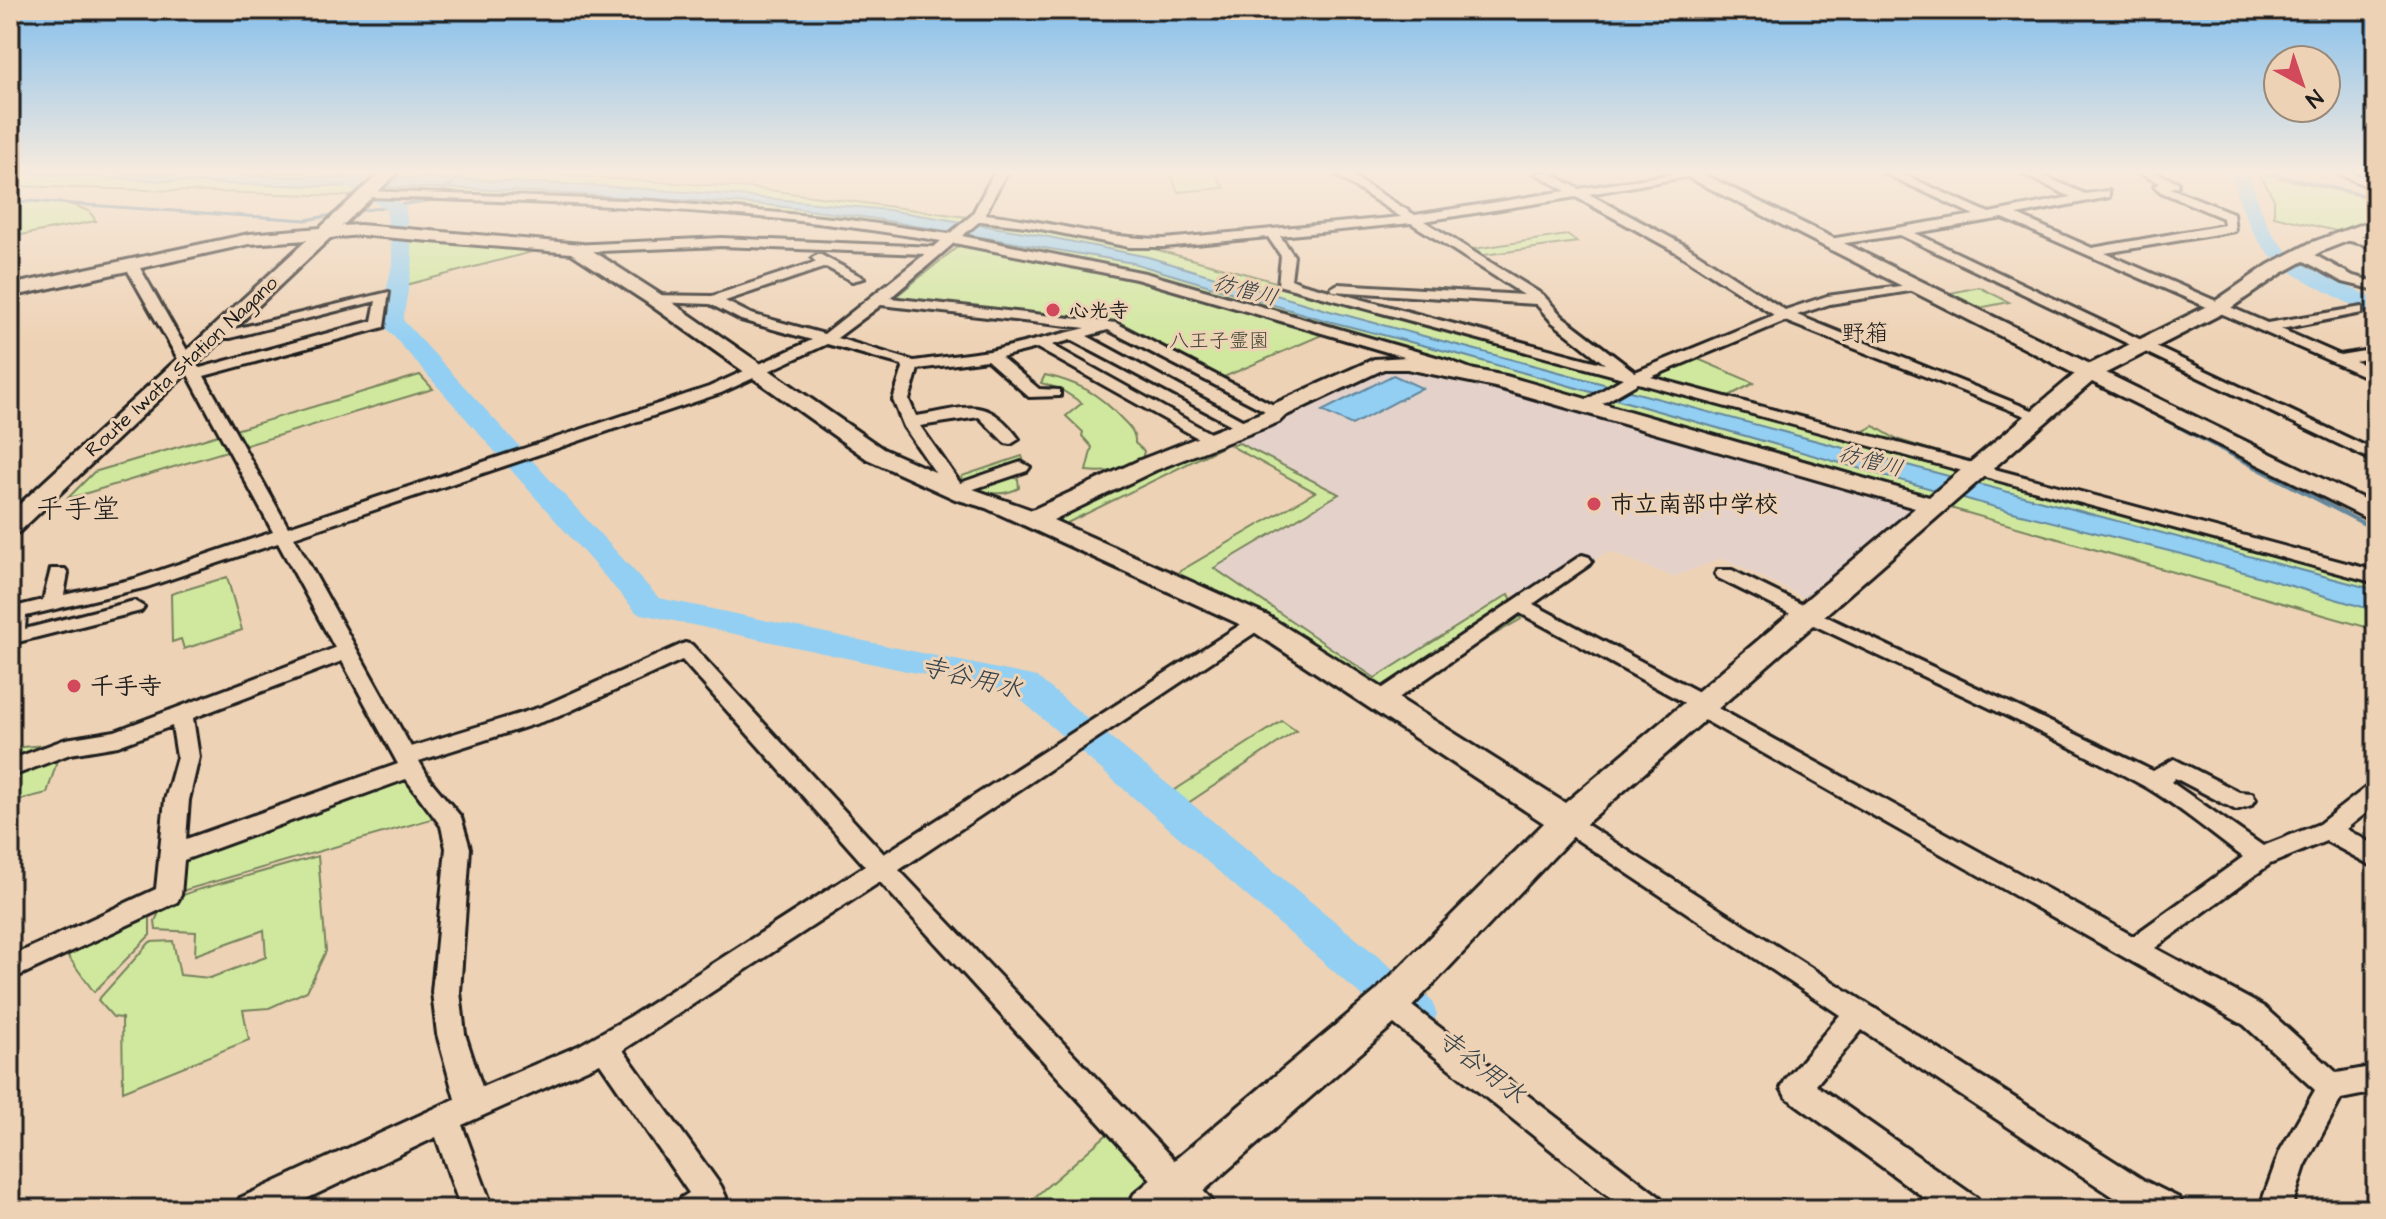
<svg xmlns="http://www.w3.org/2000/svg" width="2386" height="1219" font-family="'Architects Daughter','Klee One',sans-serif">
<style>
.built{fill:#e4d2ca}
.green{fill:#d0e89e;stroke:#76825d;stroke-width:2}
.water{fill:#92cff3;stroke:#63879d;stroke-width:2}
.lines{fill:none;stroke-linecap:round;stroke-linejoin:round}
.stream-far1{stroke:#63879d;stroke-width:3}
.stream{stroke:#63879d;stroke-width:4}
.river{fill:#92cff3;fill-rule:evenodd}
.street-casing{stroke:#1c1c1c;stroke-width:6}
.secondary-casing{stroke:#1c1c1c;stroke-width:6}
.street{fill:#eed2b5;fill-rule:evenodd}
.secondary{fill:#eed2b5;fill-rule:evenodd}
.poi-dot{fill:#d1495b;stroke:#eed2b5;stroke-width:3}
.labels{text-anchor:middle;stroke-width:6;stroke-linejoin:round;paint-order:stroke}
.far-poi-label{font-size:20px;font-weight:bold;fill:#1c1c1c;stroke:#eed2b5;text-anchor:start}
.far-park-label{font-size:20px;fill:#404536;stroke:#eed2b5}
.far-street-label{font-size:20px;fill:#1c1c1c;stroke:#eed2b5}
.far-water-label{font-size:22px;font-style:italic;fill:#344047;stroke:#eed2b5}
.far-quarter-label{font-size:24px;fill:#1c1c1c;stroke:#eed2b5}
.poi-label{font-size:24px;font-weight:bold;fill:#1c1c1c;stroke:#eed2b5;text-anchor:start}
.water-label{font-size:26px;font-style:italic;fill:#344047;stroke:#eed2b5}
.quarter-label{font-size:28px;fill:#1c1c1c;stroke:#eed2b5}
</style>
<rect width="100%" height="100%" fill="#eed2b5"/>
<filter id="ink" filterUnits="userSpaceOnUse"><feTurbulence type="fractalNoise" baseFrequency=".0125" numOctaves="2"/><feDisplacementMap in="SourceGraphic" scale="16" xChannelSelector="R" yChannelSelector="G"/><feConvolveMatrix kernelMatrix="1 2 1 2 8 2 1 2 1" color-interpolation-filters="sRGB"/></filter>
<g filter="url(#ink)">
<path class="built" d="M 1381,363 L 1457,373 L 1934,506 L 1819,605 L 1723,558 L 1673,577 L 1609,551 L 1519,604 L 1513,592 L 1375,678 L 1214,568 L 1336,497 L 1226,436 Z"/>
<g class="green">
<path d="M 10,173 L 522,173 L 753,188 L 1026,225 L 1154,249 L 1645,382 L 1698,359 L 1754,383 L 1719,401 L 1852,437 L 1874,426 L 1896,439 L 1970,462 L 2376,577 L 2376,630 L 1165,283 L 1151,281 L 1322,335 L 1217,380 L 1142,335 L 1114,323 L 893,299 L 961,244 L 992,246 L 716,209 L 378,190 L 349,196 L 10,186 Z"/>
<path d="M 1170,173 L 1214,173 L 1224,188 L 1178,192 Z"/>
<path d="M 2259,173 L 2376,199 L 2376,218 L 2340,232 L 2274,216 L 2274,199 Z"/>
<path d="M 30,201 L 70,204 L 89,211 L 96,221 L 10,237 L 10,206 Z"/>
<path d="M 1567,235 L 1577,242 L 1477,256 L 1467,250 Z"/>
<path d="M 410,237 L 543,249 L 406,285 Z"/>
<path d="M 1979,287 L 2009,302 L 1974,309 L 1946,294 Z"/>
<path d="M 420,375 L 433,389 L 67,499 L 94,472 Z"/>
<path d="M 1045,375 C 1077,382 1098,393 1120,417 C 1128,425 1136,432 1135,443 L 1144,451 L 1142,460 C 1124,471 1107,473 1086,471 L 1092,447 L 1082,436 L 1083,432 L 1066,416 L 1082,403 L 1060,389 L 1041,383 Z"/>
<path d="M 1226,436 L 1234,441 L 1053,530 L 1032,520 Z"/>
<path d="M 1239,443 L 1339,494 L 1214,568 L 1375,678 L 1509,594 L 1521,619 L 1385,697 L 1165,580 L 1315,492 L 1231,446 Z"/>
<path d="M 1022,456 L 1024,462 L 1005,474 L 1018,479 L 1019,488 C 998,499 982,491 960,483 L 962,476 Z"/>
<path d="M 227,577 L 242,630 L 184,649 L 181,639 L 172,642 L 171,594 Z"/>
<path d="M 1282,721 L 1296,731 L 1179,809 L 1164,797 Z"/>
<path d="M 59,744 L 61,749 L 47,793 L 10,802 L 10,748 Z"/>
<path d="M 412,768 L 445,815 L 168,895 L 172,854 Z"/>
<path d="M 318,856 L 326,951 L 307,991 L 269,1008 L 243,1010 L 249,1040 L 123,1091 L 122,1018 L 113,1017 L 98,1000 L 150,942 L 173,941 L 180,975 L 210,978 L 266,957 L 264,930 L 195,955 L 196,932 L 156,930 L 155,921 L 164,902 L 194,891 Z"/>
<path d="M 150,903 L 150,935 L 94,992 L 60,945 Z"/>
<path d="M 1119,1124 L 1176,1185 L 1150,1209 L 1021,1209 Z"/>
</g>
<g class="water">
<path d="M 13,173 L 435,178 L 598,186 L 732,195 L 888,210 L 1024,232 L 1148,257 L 1330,311 L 2376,590 L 2376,611 L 2189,556 L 2009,511 L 1461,355 L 1324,320 L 1133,263 L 870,218 L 768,205 L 474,189 L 224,184 Z"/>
<path d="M 1393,375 L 1422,388 L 1352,425 L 1322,411 Z"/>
</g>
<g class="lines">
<g class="stream-far1">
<path d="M 1678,173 L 1834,251"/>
<path d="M 2272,173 L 2376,198"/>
<path d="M 10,205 L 30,201 L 306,220 L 332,215"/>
<path d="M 358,211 L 433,200 L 465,173"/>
</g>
<path class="stream" d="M 2114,393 L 2376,530"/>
<g class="river">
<path d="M 2231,173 L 2249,173 C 2256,194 2262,218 2275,237 C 2297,268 2343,283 2376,299 L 2376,315 C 2358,310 2341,299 2325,291 C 2262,259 2251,239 2231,173 Z"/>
<path d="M 353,177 L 405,206 L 413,260 L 403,320 L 659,598 L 1037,677 L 1431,1000 L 1437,1014 L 1431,1028 L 1415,1033 L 1399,1028 L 1014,694 L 637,613 L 380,321 L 393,260 L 386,209 L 346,187 L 344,183 L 346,179 Z"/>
</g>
<defs>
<g id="street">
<path d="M 994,173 L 1006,173 L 985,214 C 1045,220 1103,239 1164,239 L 1401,217 L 1333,173 L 1347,173 L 1415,215 L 1566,191 L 1535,173 L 1550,173 L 1579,189 L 1679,173 L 1707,173 L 1589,194 L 1686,246 L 1785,310 L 1827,296 L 1922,283 L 1922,289 L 1830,304 L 1797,315 L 2047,416 L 2045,419 L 2033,419 L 1785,321 L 1651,377 L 2376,571 L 2376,583 L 1638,383 L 1593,409 L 1581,409 L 1581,403 L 1623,378 L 1278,285 L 1281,256 L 1268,237 L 1164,247 L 1129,247 L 1026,226 L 980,221 L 962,236 L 1145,273 L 1450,361 L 1479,372 L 1476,375 L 1466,375 L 1136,279 L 954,243 L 890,298 L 1116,323 L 1285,411 L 1283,414 L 1271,414 L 1108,330 L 1087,336 L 1255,427 L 1253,430 L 1241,430 L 1071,340 L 1052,345 L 1219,438 L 1217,442 L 1205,442 L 1037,348 L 1001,357 L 1039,389 L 1060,390 L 1060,396 L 1029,397 L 987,360 L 918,369 L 909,400 L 916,416 C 966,409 985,393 1019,439 L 1011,444 L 1005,443 L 979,417 L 920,426 L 960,483 L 1021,462 L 1030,467 L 1027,471 L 956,495 L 950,494 L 904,427 L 893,400 L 903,368 L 902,365 L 827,344 L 721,393 L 294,537 L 411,747 L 541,707 L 685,643 L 692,645 L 884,854 L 1251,618 L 1265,618 L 1268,622 L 1265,626 L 899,870 L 1210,1198 L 1215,1209 L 1178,1209 L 880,882 L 623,1050 L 721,1186 L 726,1197 L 720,1209 L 676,1209 L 681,1198 L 689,1193 L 600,1063 L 462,1125 L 493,1209 L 461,1209 L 436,1137 L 285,1209 L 235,1209 L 240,1198 L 455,1099 L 437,1034 L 432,992 L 446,848 L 441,826 L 406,779 L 184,860 L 181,895 L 177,902 L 10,980 L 10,957 L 156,889 L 165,800 L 177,757 L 172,726 L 118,746 L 70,754 L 10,777 L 10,760 L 66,739 L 115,731 L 335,648 L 278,543 L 147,587 L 26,616 L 25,629 L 134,601 L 144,607 L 141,611 L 10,644 L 10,608 L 43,600 L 51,569 L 65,569 L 68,573 L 64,595 L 134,579 L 273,532 L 187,373 L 174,371 L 174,365 L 192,363 L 200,368 L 372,321 L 376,301 L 230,338 L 215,338 L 208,334 L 215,330 L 230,330 L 389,292 L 384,327 L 204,376 L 288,527 L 709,387 L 812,340 L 741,320 L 710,304 L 653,302 L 648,301 L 648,295 L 712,296 L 816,262 L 812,258 L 819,254 L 864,278 L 852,281 L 826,267 L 725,301 L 751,314 L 824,334 L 925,254 L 721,246 L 576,252 L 570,248 L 571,245 L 721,238 L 934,247 L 941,241 C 752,208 559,202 367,197 L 363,195 L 363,191 L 652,201 L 842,219 L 949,234 L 972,215 ZM 1576,197 L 1676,252 L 1774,315 L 1635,372 L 1562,316 L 1543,295 L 1424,221 ZM 1411,223 L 1524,295 L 1338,284 L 1331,288 L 1333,291 L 1536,304 L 1552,322 L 1605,364 L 1300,283 L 1291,279 L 1294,256 L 1280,236 ZM 881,305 L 1086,328 L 990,351 L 914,361 L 837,338 ZM 682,660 L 865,866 L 633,1015 L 578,1046 L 482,1087 L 465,1034 L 460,992 L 470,848 L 461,817 L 430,780 L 419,761 L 557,717 ZM 342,661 L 398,764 L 186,839 L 189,800 L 199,757 L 193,718 Z"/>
<path d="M 1884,173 L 1900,173 L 1989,213 L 2071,197 L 2021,173 L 2037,173 L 2085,194 L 2109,191 L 2109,197 L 2017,215 L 2092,248 L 2224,225 L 2223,218 L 2161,192 L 2154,186 L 2160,183 L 2139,173 L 2156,173 L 2178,182 L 2178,186 L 2170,188 L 2233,213 L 2235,231 L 2105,253 L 2267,323 L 2362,307 L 2362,313 L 2281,329 L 2340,355 L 2376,349 L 2376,357 L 2355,361 L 2376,370 L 2376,381 L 2003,218 L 1915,233 L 2376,451 L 2376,462 L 1900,235 L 1825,246 L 1824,243 L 1830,239 L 1974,215 Z"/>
<path d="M 2337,173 L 2353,173 L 2376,183 L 2376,190 Z"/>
<path d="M 2345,232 L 2376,239 L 2376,247 L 2341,239 L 2339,236 Z"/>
<path d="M 2297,251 L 2307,251 L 2353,276 L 2376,282 L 2376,290 L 2343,282 L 2297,257 Z"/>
<path d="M 126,261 L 136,261 L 188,352 L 197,353 L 197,359 L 178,359 L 124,264 Z"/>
<path d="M 1582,555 L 1589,557 L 1592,561 L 1589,565 L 1533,604 L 1712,699 L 1714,706 L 2133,936 L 2243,857 C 2211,834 2179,806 2144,786 C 2005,710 1859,650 1718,578 L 1715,574 L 1718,570 L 1732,570 C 1871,640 2013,703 2153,771 L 2174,759 L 2239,792 L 2252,793 L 2256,799 L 2252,805 L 2236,810 L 2175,778 L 2171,782 L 2263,846 L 2319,824 L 2368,786 L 2376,783 L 2376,805 L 2346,829 L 2376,846 L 2376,868 L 2326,841 L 2270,864 L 2155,948 L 2264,1007 L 2337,1073 L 2376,1066 L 2376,1092 L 2341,1099 L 2305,1166 L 2291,1209 L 2259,1209 L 2280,1151 L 2315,1090 L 2244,1025 L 1692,713 L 1690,706 L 1520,613 L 1387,706 L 1371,706 L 1368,701 L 1371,696 Z"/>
<path d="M 1567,812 L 2145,1181 L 2179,1198 L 2184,1209 L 2135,1209 L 2123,1203 L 1862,1030 L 1816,1085 L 1977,1198 L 1982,1209 L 1940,1209 L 1786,1097 L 1781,1088 L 1786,1079 L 1840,1015 L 1558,827 L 1555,821 L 1558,815 Z"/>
<path d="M 1389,992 L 1399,996 L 1661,1198 L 1666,1209 L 1625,1209 L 1379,1012 L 1375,1004 L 1379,996 Z"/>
</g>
<path id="secondary" d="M 380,173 L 397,173 L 342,226 L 360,225 L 582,244 L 660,294 L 883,449 L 973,489 L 1032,510 L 1140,460 L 1263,412 L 1269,406 L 1374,359 L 1407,357 L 1506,376 L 1929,497 L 2075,374 L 1680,173 L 1701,173 L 2090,364 L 2211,304 L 2268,265 L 2310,243 L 2376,219 L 2376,230 L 2322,251 L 2282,273 L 2225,312 L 2106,373 L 2376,505 L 2376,523 L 2092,382 L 1579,830 L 1403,1016 L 1183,1209 L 1128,1209 L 1134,1194 L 1375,992 L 1544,823 L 1248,628 L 986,508 L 955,499 L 867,459 L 646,302 L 571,253 L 360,235 L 330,238 L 19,532 L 10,535 L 10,513 L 307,240 L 249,244 L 10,297 L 10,285 L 249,234 L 320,228 ZM 1384,369 L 1407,369 L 1495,387 L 1915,508 L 1565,803 L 1268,616 L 1053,520 L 1156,470 L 1279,422 L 1285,416 Z"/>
</defs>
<use href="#street" class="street-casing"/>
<use href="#secondary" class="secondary-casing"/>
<use href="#street" class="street"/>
<use href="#secondary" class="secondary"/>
</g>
</g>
<linearGradient id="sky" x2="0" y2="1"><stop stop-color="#85bfec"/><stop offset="0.5" stop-color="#f7ebde"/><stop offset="1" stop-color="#f7ebde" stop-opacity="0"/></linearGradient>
<rect width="2386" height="344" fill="url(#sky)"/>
<g class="poi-dot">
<circle cx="1053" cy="310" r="8"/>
<circle cx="1594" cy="504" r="8"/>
<circle cx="74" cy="686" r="8"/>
</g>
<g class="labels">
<g class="far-poi-label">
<text x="1069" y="317">心光寺</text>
</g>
<g class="far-park-label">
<text x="1219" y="347">八王子霊園</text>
</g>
<g class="far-street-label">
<text transform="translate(181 366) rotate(-43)" y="7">Route Iwata Station Nagano</text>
</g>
<g class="far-water-label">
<text transform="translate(1246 289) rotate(15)" y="8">彷僧川</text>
<text transform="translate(1871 460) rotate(15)" y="8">彷僧川</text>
</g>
<g class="far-quarter-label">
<text x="1865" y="341">野箱</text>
</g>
<g class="poi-label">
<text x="1610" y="512">市立南部中学校</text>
<text x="90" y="694">千手寺</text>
</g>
<g class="water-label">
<text transform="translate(972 677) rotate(14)" y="9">寺谷用水</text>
<text transform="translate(1482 1066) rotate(38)" y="9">寺谷用水</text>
</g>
<g class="quarter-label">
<text x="78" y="518">千手堂</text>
</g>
</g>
<rect width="2386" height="1219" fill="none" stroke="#eed2b5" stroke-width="40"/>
<rect x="20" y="20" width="2346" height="1179" fill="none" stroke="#1c1c1c" stroke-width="3" filter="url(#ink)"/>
<g transform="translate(2302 84) rotate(140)"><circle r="38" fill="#eed2b5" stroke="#9a8978" stroke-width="2"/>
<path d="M0-6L14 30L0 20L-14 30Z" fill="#d1495b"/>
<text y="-12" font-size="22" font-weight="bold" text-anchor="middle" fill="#1c1c1c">N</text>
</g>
</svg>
